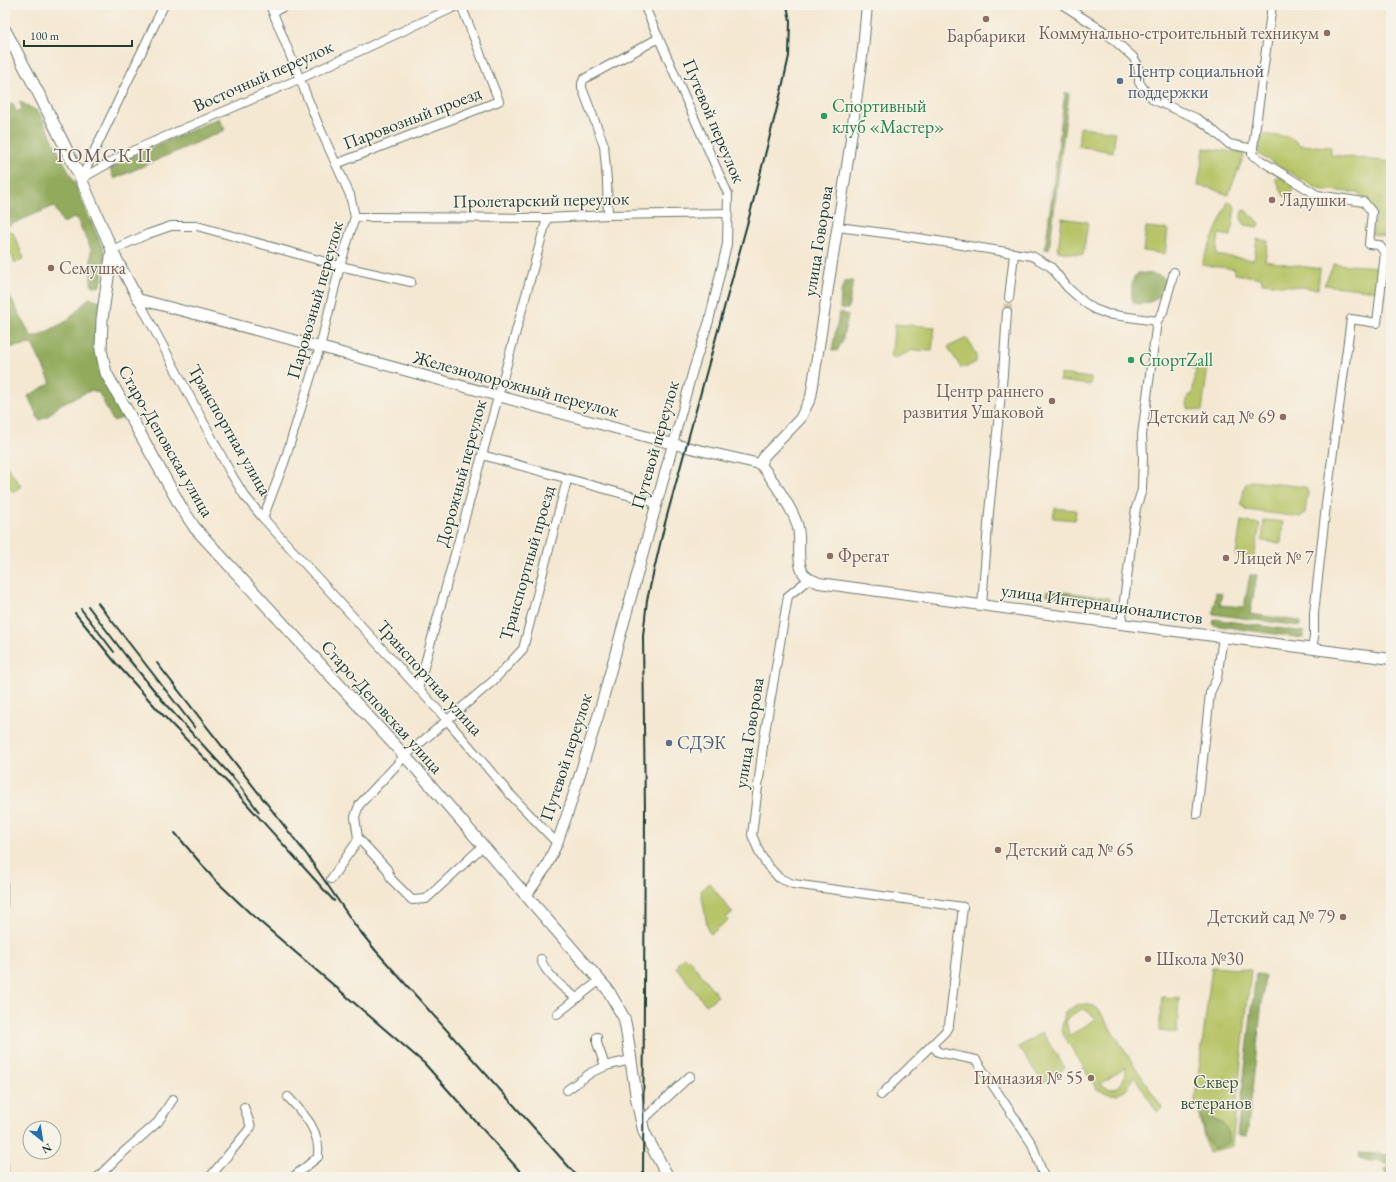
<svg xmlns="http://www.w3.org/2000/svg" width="1396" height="1182" font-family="'EB Garamond',serif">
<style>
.green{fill:#b7c567;stroke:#6b814e;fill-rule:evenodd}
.forest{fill:#91aa5c;stroke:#587448}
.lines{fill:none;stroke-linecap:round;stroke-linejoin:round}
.minor-tunnel{stroke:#c9c6b2;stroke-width:8;stroke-dasharray:8 4;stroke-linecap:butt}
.minor-casing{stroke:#6a796b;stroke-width:10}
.tertiary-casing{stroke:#6a796b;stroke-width:12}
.secondary-casing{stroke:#6a796b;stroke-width:13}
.minor{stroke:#fff;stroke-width:8}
.tertiary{stroke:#fff;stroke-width:10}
.secondary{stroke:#fff;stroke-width:11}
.rail{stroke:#1f3d34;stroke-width:2}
.education-dot{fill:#8d6e63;stroke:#f7f3e8;stroke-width:1.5}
.service-dot{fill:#5c6f8a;stroke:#f7f3e8;stroke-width:1.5}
.leisure-dot{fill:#2e9e5b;stroke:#f7f3e8;stroke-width:1.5}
.labels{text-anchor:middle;stroke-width:3;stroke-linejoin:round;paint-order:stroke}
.education-label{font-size:18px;fill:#785e54;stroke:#f7f3e8;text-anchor:start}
.service-label{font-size:18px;fill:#4e5e75;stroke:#f7f3e8;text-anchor:start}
.street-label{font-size:18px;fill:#1f3d34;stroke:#f7f3e8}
.leisure-label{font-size:18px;fill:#27864d;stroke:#f7f3e8;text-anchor:start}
.park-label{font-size:18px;fill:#3d583e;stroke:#f7f3e8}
.quarter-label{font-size:20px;letter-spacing:1px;fill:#6b5f59;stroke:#f7f3e8}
</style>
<rect width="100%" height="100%" fill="#f7f3e8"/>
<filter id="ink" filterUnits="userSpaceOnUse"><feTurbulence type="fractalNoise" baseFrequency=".025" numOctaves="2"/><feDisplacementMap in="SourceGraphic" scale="8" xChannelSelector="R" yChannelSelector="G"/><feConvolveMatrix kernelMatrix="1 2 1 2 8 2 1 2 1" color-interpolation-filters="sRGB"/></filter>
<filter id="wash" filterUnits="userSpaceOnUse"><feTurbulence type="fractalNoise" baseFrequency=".012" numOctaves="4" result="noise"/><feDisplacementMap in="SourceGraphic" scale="16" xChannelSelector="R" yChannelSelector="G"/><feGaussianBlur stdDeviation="0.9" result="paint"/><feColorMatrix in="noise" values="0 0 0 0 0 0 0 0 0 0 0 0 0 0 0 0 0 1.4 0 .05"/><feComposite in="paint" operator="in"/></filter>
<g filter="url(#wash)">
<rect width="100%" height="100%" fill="#f4e8d2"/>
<g class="green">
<path d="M 1080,127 L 1114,132 L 1115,136 L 1113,152 L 1078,146 Z"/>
<path d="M 1261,134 L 1290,137 L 1300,145 L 1331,147 L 1331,155 L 1391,162 L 1391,238 L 1372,234 L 1376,213 L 1358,193 L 1318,189 L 1258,154 Z"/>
<path d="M 1204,148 L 1243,153 L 1244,156 L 1228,195 L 1210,188 L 1198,186 Z"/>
<path d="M 1279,176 L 1293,184 L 1291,198 L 1284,196 C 1281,191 1279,184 1275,179 Z"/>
<path d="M 1228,202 L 1232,203 L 1235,207 L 1231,236 L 1219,234 L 1216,255 L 1254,260 L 1257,239 L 1268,241 L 1265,261 L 1320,269 L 1318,289 L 1262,283 L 1262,278 L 1235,274 L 1235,269 L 1202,265 L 1204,258 Z"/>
<path d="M 1245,210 L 1260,223 L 1260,225 L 1258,227 L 1245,225 L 1241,219 L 1242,211 Z"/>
<path d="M 1062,218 L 1088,222 L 1083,255 L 1058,251 Z"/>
<path d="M 1146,227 L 1168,229 L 1165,254 L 1143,251 Z"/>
<path d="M 12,231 L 24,258 L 15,263 L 5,241 L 5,232 Z"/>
<path d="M 1334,264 L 1379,267 L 1377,291 L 1324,285 Z"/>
<path d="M 895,324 L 935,327 L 932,351 L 913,350 L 896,358 L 891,358 Z"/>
<path d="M 967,338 L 976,355 L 976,362 L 967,367 L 961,368 L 948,347 Z"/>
<path d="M 1198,361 L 1202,361 L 1201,366 L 1208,367 L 1202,411 L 1189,409 L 1186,405 L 1188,395 L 1192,396 L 1196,369 L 1192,368 L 1193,365 Z"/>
<path d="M 1060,374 L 1091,378 L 1090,385 L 1060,381 Z"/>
<path d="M 5,464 L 21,486 L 13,492 L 5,481 Z"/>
<path d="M 1251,481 L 1305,487 L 1308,492 L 1305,513 L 1300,517 L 1246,510 L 1241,504 L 1245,485 Z"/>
<path d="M 1055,508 L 1076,510 L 1075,520 L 1053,518 Z"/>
<path d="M 1264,520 L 1283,522 L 1281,543 L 1262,541 Z"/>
<path d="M 1241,521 L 1260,524 L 1254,559 L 1236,556 Z"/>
<path d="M 709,883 L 733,913 L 726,917 L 728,920 L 711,934 L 708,931 L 701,891 Z"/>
<path d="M 684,957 L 686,959 L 688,958 L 718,996 L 706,1005 L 676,967 L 679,965 L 677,963 Z"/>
<path d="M 1212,967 L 1251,970 L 1232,1146 L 1208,1153 L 1195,1100 Z"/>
<path d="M 1162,997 L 1179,998 L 1177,1033 L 1159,1031 Z"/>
<path d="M 1085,1004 L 1093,1006 L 1099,1011 L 1162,1108 L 1157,1112 L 1134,1076 C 1126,1095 1116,1099 1097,1089 L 1063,1034 L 1062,1027 L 1065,1012 L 1077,1005 ZM 1082,1009 L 1089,1012 L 1096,1019 L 1069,1036 L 1066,1020 L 1071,1015 ZM 1126,1067 C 1124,1084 1118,1096 1100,1084 Z"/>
<path d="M 1042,1032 L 1065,1068 L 1043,1083 L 1019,1047 Z"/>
</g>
<g class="forest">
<path d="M 1065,93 L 1069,93 L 1049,250 L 1045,249 Z"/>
<path d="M 19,101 L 39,112 L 75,184 L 103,249 L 105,253 L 101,285 L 98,287 L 93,286 L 91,284 L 91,249 L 76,217 L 63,223 L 54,206 L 5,227 L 5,106 L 13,103 L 16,112 L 22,109 Z"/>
<path d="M 219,118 L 225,130 L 114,179 L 110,169 L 125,159 Z"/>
<path d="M 1138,273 C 1147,273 1163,274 1168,282 C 1164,297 1148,307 1133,303 C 1131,294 1130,279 1138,273 Z"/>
<path d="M 850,280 L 853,282 L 848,309 L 840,309 L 841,292 L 844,282 Z"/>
<path d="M 5,287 L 31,336 L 38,336 L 67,321 L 89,298 L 101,301 L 98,351 L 126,417 L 113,421 L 99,393 L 92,390 L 61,404 L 47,417 L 39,420 L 28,396 L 51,383 L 32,344 L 5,348 Z"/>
<path d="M 841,312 L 848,315 L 842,342 L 837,351 L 832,350 L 839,314 Z"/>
<path d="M 1250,575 L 1257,575 L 1250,614 L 1300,621 L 1300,626 L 1213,614 L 1216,592 L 1222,593 L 1220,605 L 1244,607 Z"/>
<path d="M 1047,590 L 1110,598 L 1110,603 L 1047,595 Z"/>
<path d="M 1214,619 L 1304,632 L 1303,638 L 1213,625 Z"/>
<path d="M 1256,974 L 1265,975 L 1247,1136 L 1237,1135 Z"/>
<path d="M 1200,1110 L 1207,1110 L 1214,1120 C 1228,1124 1227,1130 1229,1143 L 1213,1149 C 1204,1139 1202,1123 1200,1110 Z"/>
<path d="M 1359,1153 L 1391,1155 L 1391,1177 L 1388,1177 L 1385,1170 L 1390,1165 L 1377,1160 L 1372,1162 L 1359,1158 Z"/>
</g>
</g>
<g filter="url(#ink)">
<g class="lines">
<path class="minor-tunnel" d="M 1007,312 L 1009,298"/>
<defs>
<g id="minor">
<path d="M 644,5 L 728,194 L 727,244 L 709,321 L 693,370 L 673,444"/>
<path d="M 1063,5 L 1105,32 L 1133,57 L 1138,65 L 1139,73 L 1139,82 L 1145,91 L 1154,100 L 1196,118 L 1207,125 L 1229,144 L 1253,149"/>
<path d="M 1272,5 L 1252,155 L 1317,195 L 1364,202 L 1372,212 L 1369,244 L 1379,245 L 1385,253 L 1377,323 L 1351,319 L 1327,496 L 1314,613 L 1314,637 L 1312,649"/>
<path d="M 273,12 L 287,5"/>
<path d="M 336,164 L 499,101 L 461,5"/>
<path d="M 81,179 L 123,155 L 299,79 L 459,5"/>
<path d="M 81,179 L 164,5"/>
<path d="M 608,215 L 607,181 L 604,145 L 582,88 L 582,83 L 584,79 L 659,38"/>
<path d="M 355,217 L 547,218 L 608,215 L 728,213"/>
<path d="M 838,227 L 899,235 L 1032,256 L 1051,267 L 1068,288 L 1084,302 L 1094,309 L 1107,314 L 1157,321"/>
<path d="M 112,250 L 148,234 L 171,226 L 197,226 L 340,266 L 411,282"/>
<path d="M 1009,298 L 1014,254"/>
<path d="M 138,299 L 230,472 L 244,495 L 263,518 L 447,720 L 508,792 L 557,843"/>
<path d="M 482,455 L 656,503"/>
<path d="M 263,518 L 284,463 L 320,347 L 340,266 L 355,217 L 350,195 L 318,124 L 270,5"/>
<path d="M 809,579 L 788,596 L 764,738 L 752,835 L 760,854 L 768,866 L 779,878 L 793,884 L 963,907 L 949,1025 L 945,1032 L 881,1095"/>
<path d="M 982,605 L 989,512 L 1003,374 L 1007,312"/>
<path d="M 1121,624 L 1136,508 L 1142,490 L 1143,457 L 1142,435 L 1157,321 L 1163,312 L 1174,272"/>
<path d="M 418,689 L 547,218"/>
<path d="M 1197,814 L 1210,693 L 1217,678 L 1223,637"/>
<path d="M 358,838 L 387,869 L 391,879 L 412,900 L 426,899 L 483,846"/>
<path d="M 331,879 L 356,843 L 358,838 L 355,817 L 359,805 L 405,756 L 493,681 L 523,649 L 567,480"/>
<path d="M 541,959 C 543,971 566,991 577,998"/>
<path d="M 557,1014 L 600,980"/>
<path d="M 597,1037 L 597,1043 L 605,1066"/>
<path d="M 932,1045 L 938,1052 L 976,1060 L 1032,1144 L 1044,1177"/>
<path d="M 567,1090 L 592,1072 L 609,1065 L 631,1060"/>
<path d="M 288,1097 C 304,1114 321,1131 318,1157 L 293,1177"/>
<path d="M 642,1123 L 644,1119 L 690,1076"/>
<path d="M 98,1177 L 117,1158 L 158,1122 L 173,1099"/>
<path d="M 210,1177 L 251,1127 L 244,1107"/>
</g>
<g id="tertiary">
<path d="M 112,250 L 138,299 L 320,347 L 673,444 L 760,464 C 770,475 796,514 798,528 C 801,541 797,556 801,568 C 803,577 812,580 819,583 L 1121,624 L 1391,659"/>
<path d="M 760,464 L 765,455 L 800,419 L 811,397 L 849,153 L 863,49 L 867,5"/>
<path d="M 526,896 L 546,867 L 557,843 L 569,809 L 599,713 L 673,444"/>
</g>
<path id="secondary" d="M 5,30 L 41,98 L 81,179 L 112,250 L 102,319 L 101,350 L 106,373 L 181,507 L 195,528 L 413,765 L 608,990 L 624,1018 L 626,1027 L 637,1101 L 644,1132 L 668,1177"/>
</defs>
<use href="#minor" class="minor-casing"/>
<use href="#tertiary" class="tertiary-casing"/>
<use href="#secondary" class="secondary-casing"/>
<use href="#minor" class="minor"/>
<use href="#tertiary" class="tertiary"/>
<use href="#secondary" class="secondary"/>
<g class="rail">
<path d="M 98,603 L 195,728"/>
<path d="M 88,606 L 126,656 L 167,706 L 236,781 L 259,812"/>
<path d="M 81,609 L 114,652"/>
<path d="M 75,613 L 115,662 L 159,711 L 228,783 L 334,901"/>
<path d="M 157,663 L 307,855 L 355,925 L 376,951 L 578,1177"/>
<path d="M 5,821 L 7,859 L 5,1067"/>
<path d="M 175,833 L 214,879 L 251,914 L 424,1063 L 525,1177"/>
<path d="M 5,1128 L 8,1177"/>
<path d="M 643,1177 L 645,813 L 643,636 L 647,600 L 665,523 L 751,210 L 781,92 L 789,56 L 790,21 L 787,5"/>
</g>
</g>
</g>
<g class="education-dot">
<circle cx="986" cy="19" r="4"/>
<circle cx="1327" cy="33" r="4"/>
<circle cx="1272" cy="200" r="4"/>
<circle cx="51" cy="268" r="4"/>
<circle cx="1052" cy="401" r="4"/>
<circle cx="1283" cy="417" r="4"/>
<circle cx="830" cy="556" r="4"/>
<circle cx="1226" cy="558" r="4"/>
<circle cx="998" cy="850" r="4"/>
<circle cx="1343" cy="917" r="4"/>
<circle cx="1148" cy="959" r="4"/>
<circle cx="1091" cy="1078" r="4"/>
</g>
<g class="service-dot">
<circle cx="1120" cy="81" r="4"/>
<circle cx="669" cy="743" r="4"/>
</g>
<g class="leisure-dot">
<circle cx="824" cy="116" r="4"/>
<circle cx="1131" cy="360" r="4"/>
</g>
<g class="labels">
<g class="education-label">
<text x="1319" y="39" text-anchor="end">Коммунально-строительный техникум</text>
<text x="986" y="42" text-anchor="middle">Барбарики</text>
<text x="1280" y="206">Ладушки</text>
<text x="59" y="274">Семушка</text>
<text x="1044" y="397" text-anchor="end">Центр раннего<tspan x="1044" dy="21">развития Ушаковой</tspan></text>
<text x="1275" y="423" text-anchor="end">Детский сад № 69</text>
<text x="838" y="562">Фрегат</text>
<text x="1234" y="564">Лицей № 7</text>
<text x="1006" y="856">Детский сад № 65</text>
<text x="1335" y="923" text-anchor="end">Детский сад № 79</text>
<text x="1156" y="965">Школа №30</text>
<text x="1083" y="1084" text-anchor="end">Гимназия № 55</text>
</g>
<g class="service-label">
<text x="1128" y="77">Центр социальной<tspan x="1128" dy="21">поддержки</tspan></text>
<text x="677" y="749">СДЭК</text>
</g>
<g class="street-label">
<text transform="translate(263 76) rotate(-24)" y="6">Восточный переулок</text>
<text transform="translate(412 118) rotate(-21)" y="6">Паровозный проезд</text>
<text transform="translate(714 121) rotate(67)" y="6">Путевой переулок</text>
<text transform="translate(541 200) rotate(-1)" y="6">Пролетарский переулок</text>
<text transform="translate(818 241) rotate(-81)" y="6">улица Говорова</text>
<text transform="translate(315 300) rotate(-74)" y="6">Паровозный переулок</text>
<text transform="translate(516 384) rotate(15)" y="6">Железнодорожный переулок</text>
<text transform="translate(230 430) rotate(60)" y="6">Транспортная улица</text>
<text transform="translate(166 441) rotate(60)" y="6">Старо-Деповская улица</text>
<text transform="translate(655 445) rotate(-74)" y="6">Путевой переулок</text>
<text transform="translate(461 473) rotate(-75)" y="6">Дорожный переулок</text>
<text transform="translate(527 563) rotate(-74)" y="6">Транспортный проезд</text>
<text transform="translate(1102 604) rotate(8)" y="6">улица Интернационалистов</text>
<text transform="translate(430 678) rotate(48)" y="6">Транспортная улица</text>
<text transform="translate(382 707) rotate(48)" y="6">Старо-Деповская улица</text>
<text transform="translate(749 733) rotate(-81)" y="6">улица Говорова</text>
<text transform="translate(566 757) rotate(-72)" y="6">Путевой переулок</text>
</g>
<g class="leisure-label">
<text x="832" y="112">Спортивный<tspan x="832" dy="21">клуб «Мастер»</tspan></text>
<text x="1139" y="366">СпортZall</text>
</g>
<g class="park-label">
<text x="1216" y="1088">Сквер<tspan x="1216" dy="21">ветеранов</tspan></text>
</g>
<g class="quarter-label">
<text x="103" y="162">ТОМСК II</text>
</g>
</g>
<rect width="1396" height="1182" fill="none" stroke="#f7f3e8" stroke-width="20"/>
<g transform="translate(42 1140) rotate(150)"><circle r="19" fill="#f7f3e8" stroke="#a1aaa0"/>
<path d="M0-3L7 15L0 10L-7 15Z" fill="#1f6fb2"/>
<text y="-6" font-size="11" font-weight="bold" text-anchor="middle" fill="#1f3d34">N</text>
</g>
<path d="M24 40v6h108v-6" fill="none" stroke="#1f3d34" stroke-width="2"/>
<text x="30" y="40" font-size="12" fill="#1f3d34" stroke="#f7f3e8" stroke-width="3" paint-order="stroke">100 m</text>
</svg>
